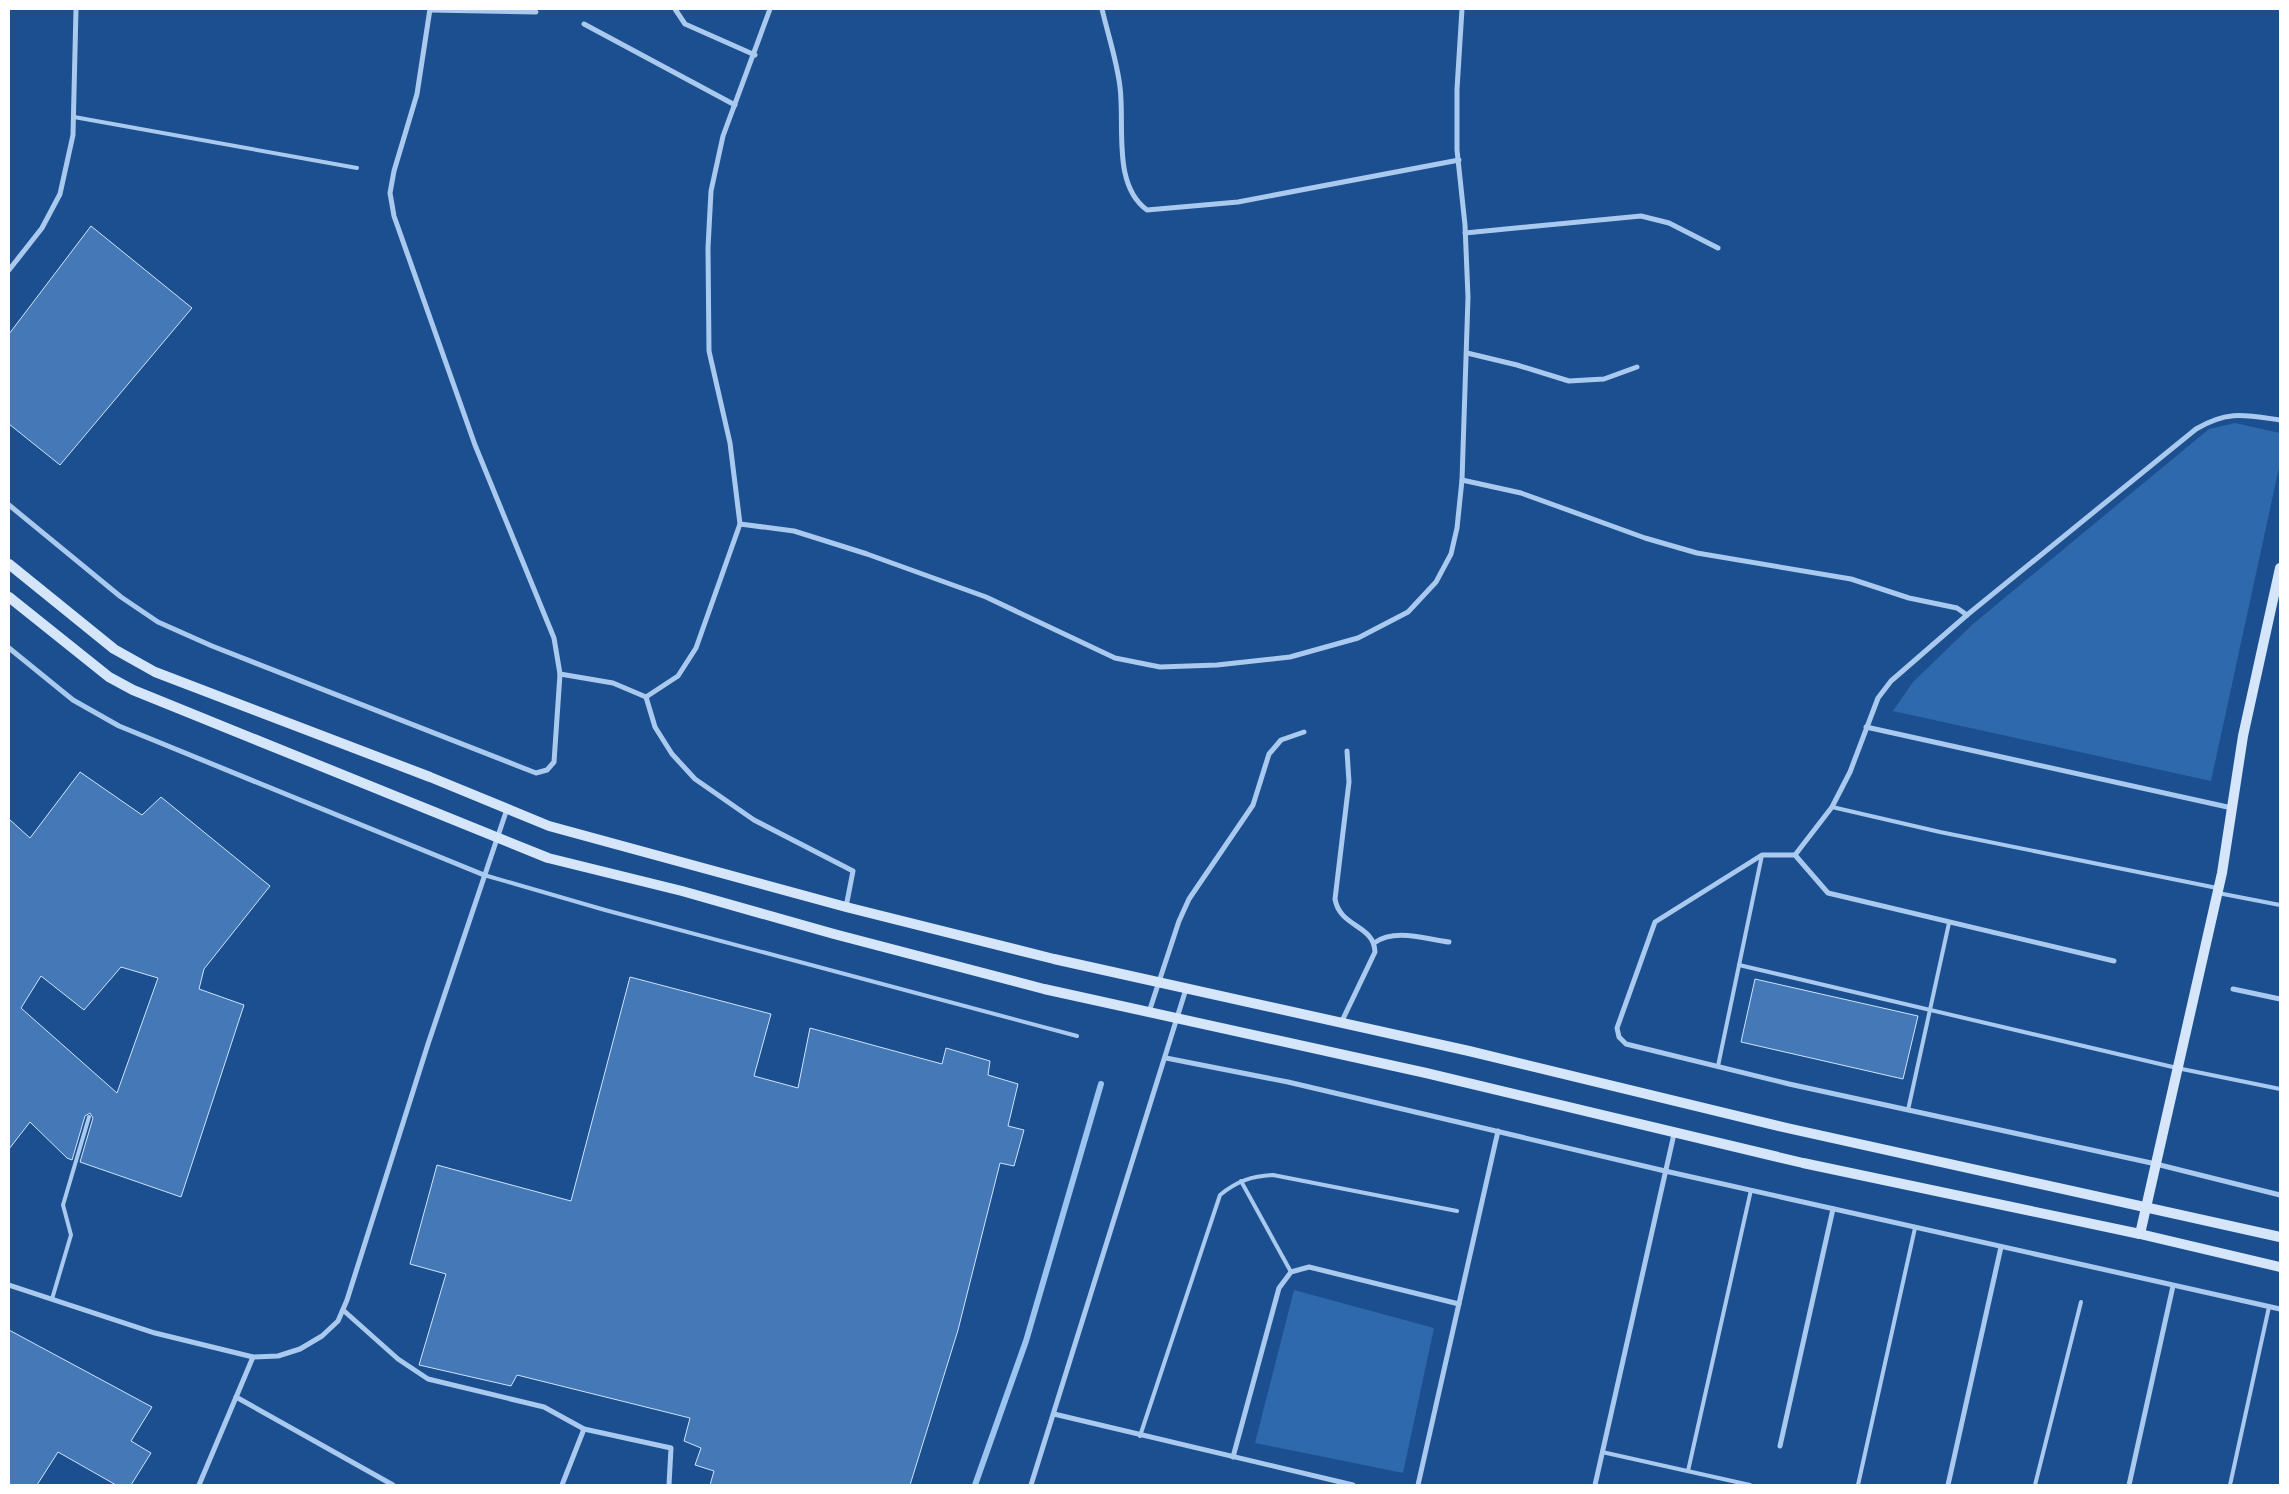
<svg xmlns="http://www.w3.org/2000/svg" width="2289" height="1494" font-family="'Space Grotesk',sans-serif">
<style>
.green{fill:#2e69ad}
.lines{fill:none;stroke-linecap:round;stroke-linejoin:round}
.stream{stroke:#9cc4f0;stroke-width:6}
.building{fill:#4478b7;stroke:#cfe3fa;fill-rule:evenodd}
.lane{stroke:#a9c9ee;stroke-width:4}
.street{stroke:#a9c9ee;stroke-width:5}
.secondary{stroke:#d6e6fa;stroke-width:10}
</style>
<rect width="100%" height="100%" fill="#1b4f8f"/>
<g class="green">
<path d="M 2235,423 L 2280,433 L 2280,463 L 2211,781 L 1893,711 L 1913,682 L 1973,624 L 2209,429 Z"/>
<path d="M 1294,1290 L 1434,1328 L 1403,1473 L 1255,1443 Z"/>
</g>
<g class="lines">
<path class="stream" d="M 975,1485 L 1026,1341 L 1101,1084"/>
</g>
<g class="building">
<path d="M 91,226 L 192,308 L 60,465 L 9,424 L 9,334 Z"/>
<path d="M 80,772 L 142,815 L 161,797 L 270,886 L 204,969 L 199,989 L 244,1005 L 181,1197 L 80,1162 L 93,1118 L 90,1113 L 85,1116 L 72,1160 L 67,1158 L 30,1122 L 9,1149 L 9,819 L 30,838 ZM 121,967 L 158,978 L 117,1093 L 21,1008 L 41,976 L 84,1010 Z"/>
<path d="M 630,977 L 771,1014 L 754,1076 L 798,1088 L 810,1028 L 942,1064 L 946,1048 L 990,1061 L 988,1075 L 1018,1084 L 1008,1126 L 1024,1130 L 1014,1166 L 1000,1163 L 958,1330 L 910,1485 L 710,1485 L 714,1471 L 695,1465 L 701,1448 L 684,1441 L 690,1418 L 517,1375 L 511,1386 L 419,1365 L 446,1274 L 410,1264 L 437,1165 L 571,1201 Z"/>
<path d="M 1755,979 L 1918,1016 L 1903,1079 L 1741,1042 Z"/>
<path d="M 9,1330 L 152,1407 L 131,1441 L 151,1453 L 131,1485 L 116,1485 L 58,1452 L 37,1485 L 9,1485 Z"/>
</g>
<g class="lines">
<g class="lane">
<path d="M 74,117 L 357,168"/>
<path d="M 1832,807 L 1940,832 L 2217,888"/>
<path d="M 484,875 L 605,910 L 1077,1036"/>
<path d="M 2218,893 L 2280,905"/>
<path d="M 1739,965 L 2177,1068 L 2280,1089"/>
<path d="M 1718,1066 L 1762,855"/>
<path d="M 1908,1110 L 1949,923"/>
<path d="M 1241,1181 L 1291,1272"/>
<path d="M 52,1299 L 71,1235 L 63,1205 L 89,1117"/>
<path d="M 1140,1436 L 1220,1195 C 1237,1181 1252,1176 1273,1175 L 1457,1211"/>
<path d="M 1602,1452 L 1750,1485"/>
<path d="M 1688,1471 L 1751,1190"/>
<path d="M 1858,1485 L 1915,1228"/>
<path d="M 2035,1485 L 2081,1302"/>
<path d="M 2230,1485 L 2269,1307"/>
</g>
<g class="street">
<path d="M 675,9 L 685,24 L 755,55"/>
<path d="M 1102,9 C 1108,35 1117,61 1120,87 C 1125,125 1112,185 1147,210 L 1238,202 L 1459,160"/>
<path d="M 430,10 L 536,12"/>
<path d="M 584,24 L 735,105"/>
<path d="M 1465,233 L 1641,216 L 1669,223 L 1718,248"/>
<path d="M 9,270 L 42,228 L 60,194 L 73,135 L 76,9"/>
<path d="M 1467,353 L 1517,365 L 1569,381 L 1604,379 L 1637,367"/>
<path d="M 1462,480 L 1521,493 L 1645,538 L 1697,553 L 1851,579 L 1909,598 L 1957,608 L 1967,615"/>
<path d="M 9,505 L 121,597 L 158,622 L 212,646 L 536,773 L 547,770 L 554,762 L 560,674 L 554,638 L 475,445 L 394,216 L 390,193 L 394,171 L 417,94 L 430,9"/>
<path d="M 740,524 L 794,531 L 867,554 L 986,597 L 1115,658 L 1160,667 L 1217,665 L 1290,657 L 1358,638 L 1408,612 L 1436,582 L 1451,554 L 1457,528 L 1462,480 L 1468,297 L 1465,225 L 1457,150 L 1457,89 L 1462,9"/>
<path d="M 9,648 L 73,700 L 119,726 L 484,875"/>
<path d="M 560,674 L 613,683 L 646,697"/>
<path d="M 646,697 L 678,676 L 696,648 L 740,524 L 730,443 L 709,351 L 708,248 L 711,191 L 723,136 L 770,9"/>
<path d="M 646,697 L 655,727 L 672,754 L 695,779 L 754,820 L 853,871 L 846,907"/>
<path d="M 1866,727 L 2232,808"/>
<path d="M 1795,855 L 1762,855 L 1655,922 L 1617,1028 L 1619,1037 L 1626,1044 L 1789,1084 L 2156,1164 L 2280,1195"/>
<path d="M 1374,943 C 1395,928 1425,939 1449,942"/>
<path d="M 2114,961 L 1828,893 L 1795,855 L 1832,807 L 1850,772 L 1878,698 L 1891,681 L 1967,615 L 2196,429 C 2228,410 2245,415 2280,420"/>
<path d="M 2233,989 L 2280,999"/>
<path d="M 1149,1012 L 1179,921 L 1189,899 L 1253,805 L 1269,754 L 1281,740 L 1304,732"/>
<path d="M 1341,1023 L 1375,952 C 1374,924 1340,928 1335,899 L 1349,782 L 1347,751"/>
<path d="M 1166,1058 L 1288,1082 L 1665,1171 L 2280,1309"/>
<path d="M 9,1285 L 155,1333 L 253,1357 L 278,1356 L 300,1349 L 322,1336 L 338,1321 L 347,1300 L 428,1044 L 507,809"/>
<path d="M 343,1310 L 398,1359 L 428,1379 L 544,1407 L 584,1429 L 671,1448 L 669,1485"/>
<path d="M 236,1397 L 393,1485"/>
<path d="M 1054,1414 L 1353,1485"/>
<path d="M 1780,1446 L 1833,1209"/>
<path d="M 1233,1457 L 1279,1288 L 1291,1272 L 1309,1267 L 1459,1304"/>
<path d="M 199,1485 L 253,1357"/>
<path d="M 562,1485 L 584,1429"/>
<path d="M 1031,1485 L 1186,989"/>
<path d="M 1418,1485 L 1498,1131"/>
<path d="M 1595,1485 L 1674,1134"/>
<path d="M 1948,1485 L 2001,1247"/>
<path d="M 2129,1485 L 2173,1286"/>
</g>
<g class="secondary">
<path d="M 9,564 L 114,649 L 155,672 L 430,777 L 549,826 L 846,907 L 1054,959 L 1469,1051 L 1787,1128 L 2280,1237"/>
<path d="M 9,597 L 109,677 L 133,690 L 548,858 L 682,891 L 834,934 L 1044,989 L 1426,1073 L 1803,1163 L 2140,1234 L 2280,1267"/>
<path d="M 2140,1234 L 2222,873 L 2243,736 L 2280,568"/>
</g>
</g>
<rect width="2289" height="1494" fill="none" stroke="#ffffff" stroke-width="20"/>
</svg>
